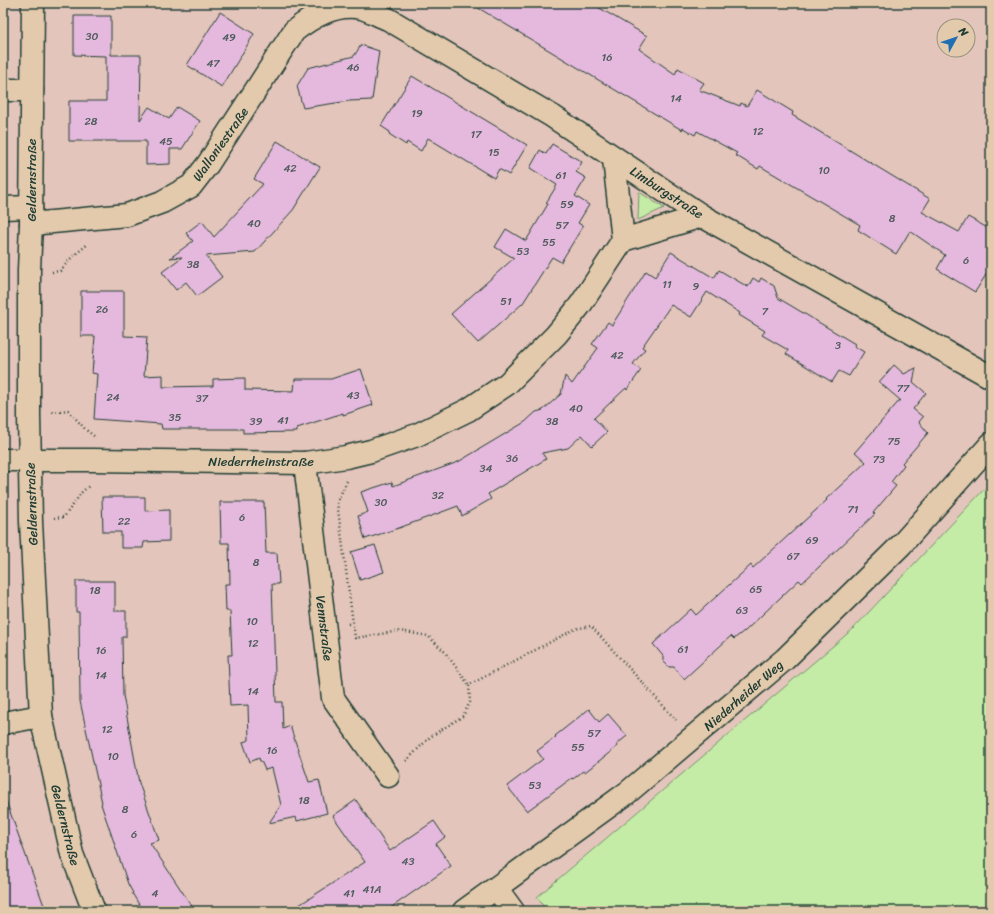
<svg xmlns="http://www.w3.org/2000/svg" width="994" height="914" font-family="Sriracha,sans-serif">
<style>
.green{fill:#c5eca6;stroke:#72946d}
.building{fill:#e5b9dd;stroke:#1f3d34}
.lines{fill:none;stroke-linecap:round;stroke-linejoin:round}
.street-casing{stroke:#1f3d34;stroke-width:25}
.path{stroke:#1f3d34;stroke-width:2.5;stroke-dasharray:1 3;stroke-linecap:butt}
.street{stroke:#e4caac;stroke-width:22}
.labels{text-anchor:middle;stroke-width:3.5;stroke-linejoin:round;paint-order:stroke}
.number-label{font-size:11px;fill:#505c5e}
.street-label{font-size:13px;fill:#1f3d34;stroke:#e4caac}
</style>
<rect width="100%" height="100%" fill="#e4c5bb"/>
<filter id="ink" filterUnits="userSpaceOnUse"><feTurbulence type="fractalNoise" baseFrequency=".025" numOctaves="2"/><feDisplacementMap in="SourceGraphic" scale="8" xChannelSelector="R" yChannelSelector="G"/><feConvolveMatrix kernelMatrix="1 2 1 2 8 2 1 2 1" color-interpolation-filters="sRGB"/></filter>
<g filter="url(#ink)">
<g class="green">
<path d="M 639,192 L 664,208 L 638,220 Z"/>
<path d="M 991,482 L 991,911 L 547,911 L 537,897 L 853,629 Z"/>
</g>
<g class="building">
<path d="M 470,3 L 591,3 L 647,36 L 639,49 L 675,74 L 678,68 L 704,83 L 699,90 L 740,106 L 741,103 L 747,106 L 757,90 L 793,112 L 792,115 L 930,199 L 922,212 L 959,232 L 968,217 L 991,230 L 991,267 L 975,292 L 937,269 L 945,255 L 910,231 L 896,254 L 858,230 L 860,225 L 760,166 L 758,169 L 735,155 L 737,153 L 697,131 L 695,135 L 683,128 L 682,130 Z"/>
<path d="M 220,12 L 254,34 L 222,87 L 187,65 Z"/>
<path d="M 74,16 L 111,16 L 111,55 L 141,55 L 140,120 L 149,107 L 169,119 L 177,107 L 200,121 L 182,149 L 170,149 L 170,164 L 146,165 L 146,141 L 69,141 L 69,101 L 106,101 L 106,56 L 74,55 Z"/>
<path d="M 361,45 L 379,51 L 372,100 L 349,101 L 303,108 L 297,86 L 308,68 L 354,56 Z"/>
<path d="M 412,76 L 527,145 L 509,175 L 499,169 L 494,178 L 428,138 L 421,151 L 407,142 L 406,145 L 389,134 L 390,132 L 381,126 Z"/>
<path d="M 277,141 L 320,167 L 293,210 L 255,252 L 206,256 L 222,277 L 197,296 L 186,282 L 176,290 L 162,272 L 182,257 L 170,258 L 193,241 L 186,233 L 202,221 L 214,237 L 263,184 L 254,179 Z"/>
<path d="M 552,144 L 582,162 L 576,172 L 586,178 L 575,196 L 589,205 L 578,223 L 583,226 L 561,262 L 552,257 L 523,303 L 478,343 L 451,314 L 514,258 L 495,247 L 506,229 L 526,241 L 548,204 L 546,203 L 557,185 L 530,168 L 540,150 L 546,154 Z"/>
<path d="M 671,252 L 714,278 L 719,270 L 748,287 L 753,278 L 759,282 L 761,278 L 774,286 L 778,298 L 855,344 L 854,346 L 864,352 L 849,376 L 839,371 L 832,382 L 786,354 L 788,350 L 762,335 L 765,331 L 739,315 L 740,313 L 707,292 L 691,317 L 671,305 L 642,347 L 645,349 L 633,364 L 641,370 L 627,390 L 626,388 L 594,418 L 607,432 L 592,446 L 582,435 L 568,448 L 542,453 L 546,459 L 488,494 L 491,499 L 462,516 L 458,506 L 399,528 L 365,539 L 358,516 L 368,512 L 361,492 L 392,482 L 393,486 L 458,462 L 525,422 L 536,412 L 543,410 L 561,394 L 565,376 L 572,384 L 598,348 L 592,344 L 608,322 L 612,325 L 646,271 L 655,277 Z"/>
<path d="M 81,291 L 124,291 L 124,336 L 147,337 L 144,376 L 163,375 L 163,387 L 213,386 L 213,379 L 245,378 L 245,390 L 294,391 L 295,379 L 331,379 L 361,369 L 373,405 L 343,415 L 343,413 L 297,428 L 297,432 L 243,433 L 243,429 L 162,429 L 161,424 L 94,419 L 97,374 L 92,373 L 95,336 L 81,336 Z"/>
<path d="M 894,365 L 904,374 L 916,368 L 913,382 L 926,393 L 913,409 L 923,417 L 919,422 L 928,433 L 902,463 L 904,465 L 891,482 L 896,486 L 873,513 L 875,514 L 802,583 L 799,580 L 744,632 L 744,631 L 734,639 L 731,636 L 684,679 L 674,667 L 669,667 L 663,661 L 663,656 L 653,644 L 691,609 L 696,615 L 751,565 L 753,568 L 827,500 L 826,499 L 866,462 L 855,452 L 900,400 L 879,382 Z"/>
<path d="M 102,497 L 145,497 L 145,511 L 169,510 L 169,541 L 144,542 L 143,548 L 121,548 L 121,532 L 103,532 Z"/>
<path d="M 220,502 L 264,502 L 266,553 L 277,553 L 279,584 L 272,584 L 276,702 L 282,702 L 283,729 L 290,726 L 309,782 L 319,780 L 327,813 L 297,821 L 296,817 L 269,823 L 281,805 L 272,768 L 265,770 L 261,761 L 260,761 L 259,758 L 250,762 L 243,742 L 249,740 L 248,705 L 230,706 L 228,655 L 232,655 L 230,611 L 226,611 L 225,584 L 230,584 L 229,543 L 221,543 Z"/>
<path d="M 375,545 L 384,572 L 360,580 L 351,552 Z"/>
<path d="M 76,581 L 115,581 L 115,611 L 126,611 L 126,637 L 122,637 L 123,695 L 139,783 L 159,840 L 150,843 L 195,911 L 143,911 L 132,893 L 133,893 L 128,884 L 101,804 L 102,803 L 80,701 L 79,612 L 76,612 Z"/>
<path d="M 589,709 L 599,722 L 608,714 L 627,736 L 617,744 L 618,746 L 585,772 L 583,771 L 573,779 L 572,778 L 527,811 L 507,786 L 543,759 L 537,751 L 556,737 L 555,736 Z"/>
<path d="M 356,800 L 390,851 L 434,821 L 445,837 L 436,844 L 451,866 L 386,911 L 290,911 L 365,862 L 333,816 Z"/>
<path d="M 3,801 L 6,801 L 46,911 L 3,911 Z"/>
</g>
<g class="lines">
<defs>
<g id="street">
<path d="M 33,3 L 31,224 L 29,270 L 29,416 L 31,522 L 41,716 L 72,854 L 94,911"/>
<path d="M 3,90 L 32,90"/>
<path d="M 614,159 L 623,240"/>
<path d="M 3,208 L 31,207"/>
<path d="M 31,224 L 127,215 L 162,202 L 191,186 L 208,164 L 294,31 C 313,16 337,2 362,8 C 371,11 380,16 388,19 L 552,116 L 702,216 L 991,377"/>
<path d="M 3,460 L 93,460 L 305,463 L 346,457 L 371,451 L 417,435 L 468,410 L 507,384 L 556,335 L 570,318 L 581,304 L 623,240 L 702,216"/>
<path d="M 305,463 L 333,698 L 388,776"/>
<path d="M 3,723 L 41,716"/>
<path d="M 497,889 L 513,911"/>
<path d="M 464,911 L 627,793 L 785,659 L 901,545 L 991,444"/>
</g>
</defs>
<use href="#street" class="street-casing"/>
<g class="path">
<path d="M 52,272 L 60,271 L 72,257 L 88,244"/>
<path d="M 52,412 L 68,410 L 86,430 L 94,436"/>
<path d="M 347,481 L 337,502 L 353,623"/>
<path d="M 54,518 L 64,517 L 82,492 L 90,485"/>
<path d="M 348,624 L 353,623 L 355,638 L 400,631 L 428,636 L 445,652 L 469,685"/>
<path d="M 406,761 L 430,737 L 463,716 L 470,702 L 469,685 L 575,629 L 591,626 L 676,720"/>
</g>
<use href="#street" class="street"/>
</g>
</g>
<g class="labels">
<g class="number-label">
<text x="92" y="40">30</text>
<text x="229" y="41">49</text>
<text x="607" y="61">16</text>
<text x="213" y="67">47</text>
<text x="353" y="71">46</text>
<text x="676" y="102">14</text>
<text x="417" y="117">19</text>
<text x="91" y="125">28</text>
<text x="758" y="135">12</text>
<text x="476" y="138">17</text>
<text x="166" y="145">45</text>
<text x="494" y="156">15</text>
<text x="290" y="172">42</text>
<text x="824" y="174">10</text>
<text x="561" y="179">61</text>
<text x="567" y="208">59</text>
<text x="892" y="222">8</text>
<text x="254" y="227">40</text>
<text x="562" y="229">57</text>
<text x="549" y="246">55</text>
<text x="523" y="255">53</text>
<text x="966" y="264">6</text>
<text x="193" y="268">38</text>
<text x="667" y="288">11</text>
<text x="696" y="290">9</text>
<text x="506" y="305">51</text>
<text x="102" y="313">26</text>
<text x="765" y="315">7</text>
<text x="838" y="349">3</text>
<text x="617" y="359">42</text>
<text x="903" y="392">77</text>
<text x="353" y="399">43</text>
<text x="113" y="401">24</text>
<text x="202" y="402">37</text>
<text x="576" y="412">40</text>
<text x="175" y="421">35</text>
<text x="283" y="424">41</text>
<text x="256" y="425">39</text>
<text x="552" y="425">38</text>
<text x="894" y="445">75</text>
<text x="512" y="462">36</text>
<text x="879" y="463">73</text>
<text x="486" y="472">34</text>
<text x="438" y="499">32</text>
<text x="381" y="506">30</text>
<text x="853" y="513">71</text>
<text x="242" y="521">6</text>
<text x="124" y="525">22</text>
<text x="812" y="544">69</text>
<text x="793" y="560">67</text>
<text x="256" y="566">8</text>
<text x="756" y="593">65</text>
<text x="95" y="594">18</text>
<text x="742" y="614">63</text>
<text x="252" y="625">10</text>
<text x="253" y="647">12</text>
<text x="683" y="653">61</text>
<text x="101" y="654">16</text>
<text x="101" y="679">14</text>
<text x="253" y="695">14</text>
<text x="107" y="733">12</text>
<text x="594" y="737">57</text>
<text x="578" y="751">55</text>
<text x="272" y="754">16</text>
<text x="113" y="760">10</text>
<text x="535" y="789">53</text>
<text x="304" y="804">18</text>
<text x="125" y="813">8</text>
<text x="134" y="838">6</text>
<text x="408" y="865">43</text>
<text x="372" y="893">41A</text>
<text x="155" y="897">4</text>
<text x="349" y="897">41</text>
</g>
<g class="street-label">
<text transform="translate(220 144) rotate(-55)" y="5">Walloniestraße</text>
<text transform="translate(31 180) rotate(-90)" y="5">Geldernstraße</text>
<text transform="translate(667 192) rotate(33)" y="5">Limburgstraße</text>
<text x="261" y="466">Niederrheinstraße</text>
<text transform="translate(31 504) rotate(-92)" y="5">Geldernstraße</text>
<text transform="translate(325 628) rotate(83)" y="5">Vennstraße</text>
<text transform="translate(743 695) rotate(-41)" y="5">Niederheider Weg</text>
<text transform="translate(66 825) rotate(76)" y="5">Geldernstraße</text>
</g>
</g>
<rect width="994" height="914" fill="none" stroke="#e4caac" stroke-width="16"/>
<rect x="8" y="8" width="978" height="898" fill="none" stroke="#1f3d34" stroke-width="1.5" filter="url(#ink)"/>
<g transform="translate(956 38) rotate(50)"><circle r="19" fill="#e4caac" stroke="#95927c"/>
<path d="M0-3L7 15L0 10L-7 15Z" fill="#1f6fb2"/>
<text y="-6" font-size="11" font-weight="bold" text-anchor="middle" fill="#1f3d34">N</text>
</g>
</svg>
